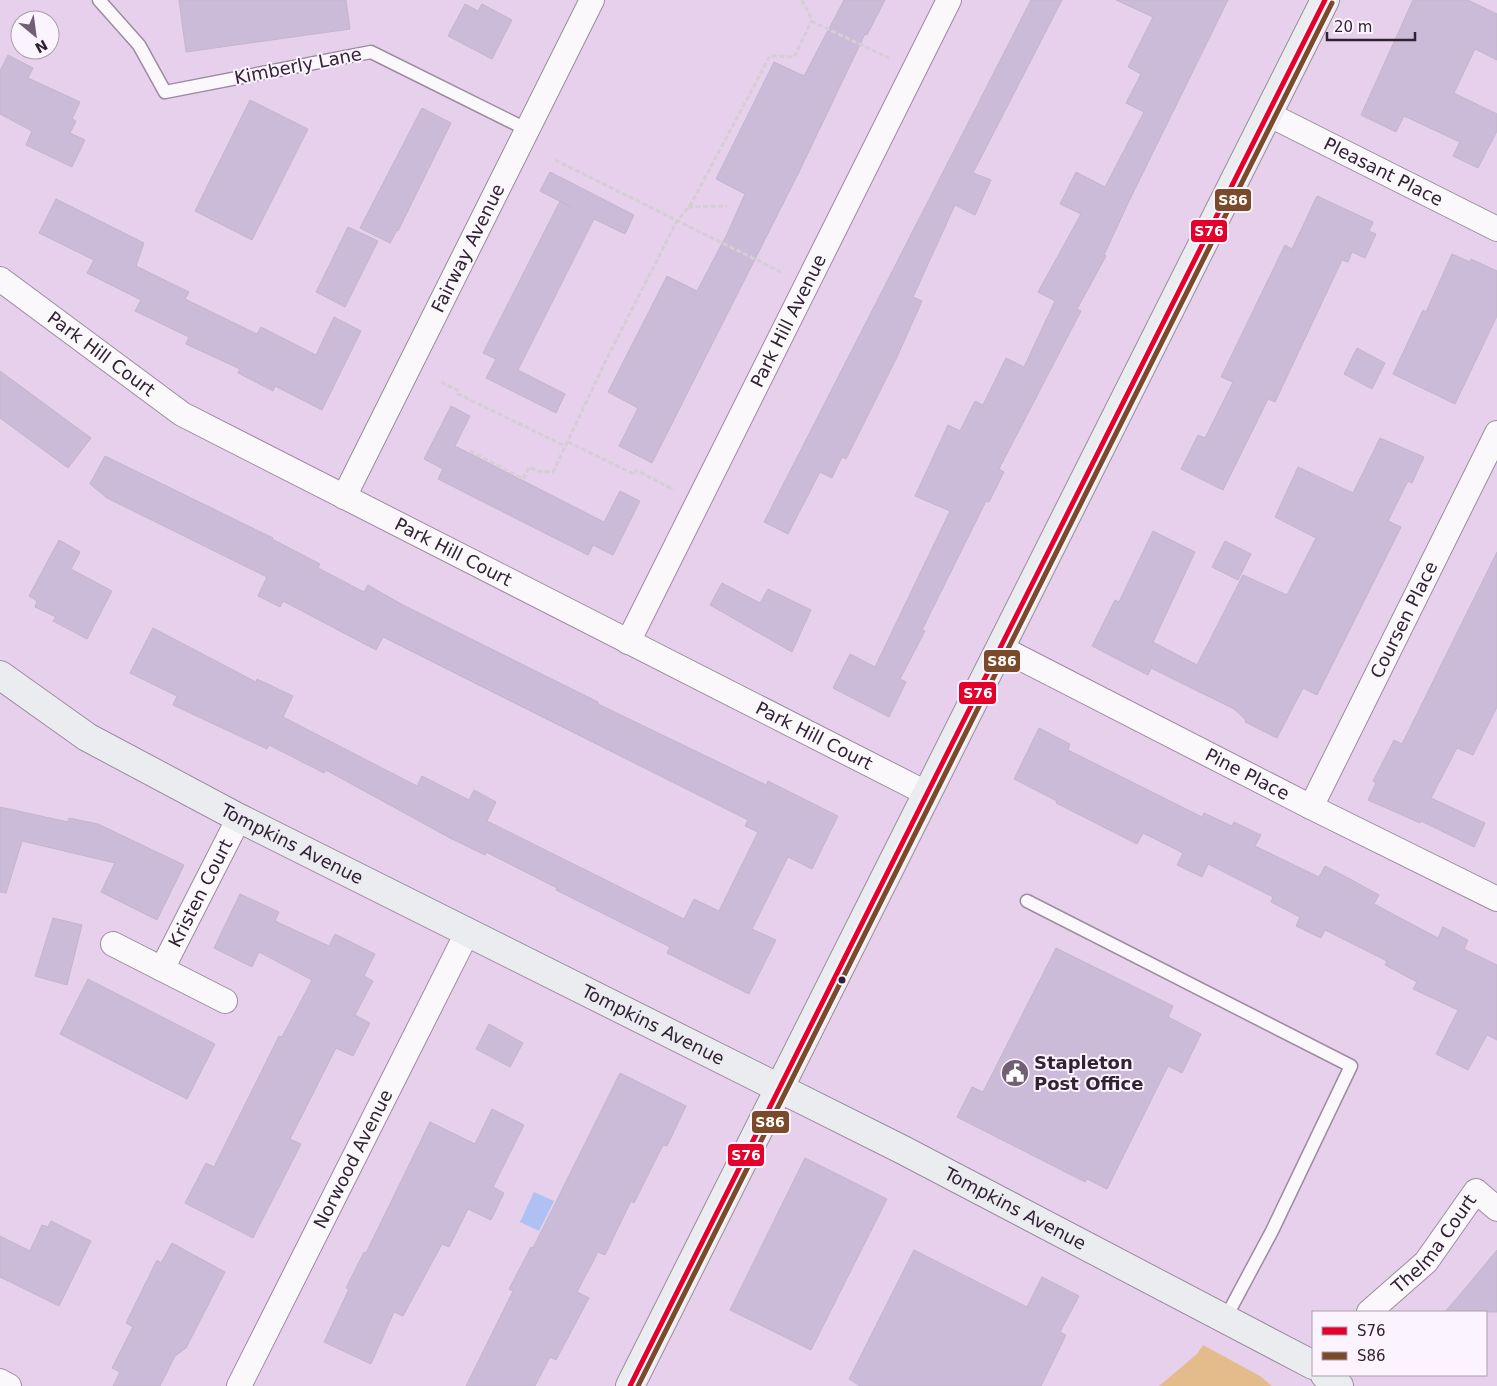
<svg xmlns="http://www.w3.org/2000/svg" width="1497" height="1386" font-family="'DejaVu Sans',sans-serif">
<style>
.green{fill:#e4bc8c}
.water{fill:#afc1f3}
.building{fill:#ccbbd8;stroke:#c3b5cc}
.lines{fill:none;stroke-linecap:round;stroke-linejoin:round}
.lane-casing{stroke:#9c8ca0;stroke-width:15}
.street-casing{stroke:#9c8ca0;stroke-width:26}
.secondary-casing{stroke:#9c8ca0;stroke-width:30}
.path{stroke:#d5ced6;stroke-width:3;stroke-dasharray:5 2.5;stroke-linecap:butt}
.lane{stroke:#fbf8fc;stroke-width:12}
.street{stroke:#fbf8fc;stroke-width:24}
.secondary{stroke:#ebecf0;stroke-width:28}
.bus-1-casing{stroke:#fbf3fd;stroke-width:9}
.bus-2-casing{stroke:#fbf3fd;stroke-width:9}
.bus-1{stroke:#e4002b;stroke-width:5}
.bus-2{stroke:#7a4b2a;stroke-width:5}
.bus-dot{fill:#322235;stroke:#fbf3fd;stroke-width:2}
.labels{text-anchor:middle;stroke-width:4;stroke-linejoin:round;paint-order:stroke}
.street-label{font-size:18px;fill:#322235;stroke:#fbf3fd}
.poi-label{font-size:18px;font-weight:bold;fill:#322235;stroke:#fbf3fd;text-anchor:start}
.line-badge{stroke:#fbf3fd;stroke-width:2}
.badge-label{font-size:14px;text-anchor:middle;font-weight:bold;fill:#fff}
</style>
<rect width="100%" height="100%" fill="#e6d0eb"/>
<path class="green" d="M 1203,1345 L 1260,1376 L 1272,1386 L 1159,1386 L 1197,1354 Z"/>
<path class="water" d="M 534,1192 L 554,1201 L 539,1231 L 520,1222 Z"/>
<g class="building">
<path d="M 179,0 L 346,0 L 350,29 L 186,52 Z"/>
<path d="M 844,0 L 885,0 L 867,35 L 865,34 L 798,174 L 652,463 L 619,446 L 638,408 L 608,392 L 667,276 L 697,291 L 727,234 L 745,194 L 716,179 L 774,62 L 804,76 Z"/>
<path d="M 1031,0 L 1062,0 L 973,173 L 991,180 L 975,215 L 955,205 L 913,297 L 922,301 L 897,357 L 846,459 L 842,457 L 832,478 L 820,472 L 788,534 L 764,522 Z"/>
<path d="M 1116,0 L 1228,0 L 1130,199 L 1104,255 L 1106,256 L 1077,309 L 1081,311 L 999,469 L 1004,472 L 989,502 L 986,501 L 922,630 L 925,631 L 900,679 L 906,682 L 889,717 L 833,688 L 850,654 L 875,667 L 950,511 L 915,496 L 948,425 L 960,431 L 975,401 L 983,405 L 1006,358 L 1024,367 L 1055,301 L 1038,292 L 1081,214 L 1060,204 L 1076,172 L 1105,187 L 1144,112 L 1126,103 L 1141,74 L 1128,67 L 1153,17 Z"/>
<path d="M 1413,0 L 1468,0 L 1497,14 L 1497,60 L 1475,49 L 1454,93 L 1497,114 L 1497,131 L 1478,168 L 1453,156 L 1460,142 L 1404,116 L 1396,132 L 1361,115 Z"/>
<path d="M 465,4 L 478,11 L 482,4 L 512,20 L 492,59 L 448,36 Z"/>
<path d="M 8,55 L 33,68 L 28,78 L 80,102 L 72,119 L 76,121 L 70,133 L 85,140 L 72,167 L 26,145 L 32,131 L 0,114 L 0,71 Z"/>
<path d="M 250,100 L 308,129 L 252,240 L 195,211 Z"/>
<path d="M 422,108 L 451,123 L 398,231 L 397,230 L 390,243 L 360,228 Z"/>
<path d="M 550,172 L 634,215 L 625,234 L 594,219 L 518,370 L 565,394 L 556,413 L 486,378 L 496,359 L 483,353 L 560,201 L 571,207 L 540,191 Z"/>
<path d="M 1317,196 L 1373,222 L 1369,231 L 1376,234 L 1365,258 L 1352,252 L 1348,262 L 1342,260 L 1275,402 L 1268,399 L 1223,490 L 1181,469 L 1198,435 L 1205,438 L 1233,382 L 1221,377 L 1285,245 L 1292,249 Z"/>
<path d="M 56,199 L 144,243 L 136,266 L 189,292 L 185,299 L 257,334 L 261,327 L 316,355 L 334,317 L 361,331 L 322,410 L 275,386 L 273,391 L 238,373 L 240,369 L 186,344 L 189,337 L 135,311 L 141,300 L 87,273 L 94,260 L 39,233 Z"/>
<path d="M 348,227 L 378,241 L 345,307 L 316,292 Z"/>
<path d="M 1452,254 L 1470,262 L 1471,259 L 1497,271 L 1497,316 L 1455,404 L 1393,374 L 1423,310 L 1426,312 Z"/>
<path d="M 1357,348 L 1385,363 L 1372,389 L 1344,374 Z"/>
<path d="M 0,371 L 91,438 L 68,468 L 0,418 Z"/>
<path d="M 451,406 L 470,416 L 455,446 L 604,522 L 620,491 L 640,501 L 613,555 L 593,545 L 588,555 L 438,479 L 443,469 L 424,459 Z"/>
<path d="M 1380,438 L 1424,457 L 1412,483 L 1408,481 L 1388,521 L 1401,527 L 1317,695 L 1303,688 L 1277,738 L 1245,722 L 1246,720 L 1234,709 L 1151,668 L 1148,675 L 1092,646 L 1115,600 L 1119,602 L 1153,531 L 1195,552 L 1153,642 L 1197,665 L 1243,575 L 1287,595 L 1316,538 L 1275,517 L 1298,467 L 1353,493 Z"/>
<path d="M 105,456 L 273,538 L 272,539 L 320,564 L 318,568 L 364,592 L 368,585 L 401,604 L 598,702 L 598,704 L 766,785 L 768,781 L 838,816 L 812,869 L 788,857 L 752,929 L 776,940 L 749,994 L 667,953 L 670,947 L 556,890 L 557,888 L 486,852 L 485,855 L 450,838 L 326,770 L 324,773 L 269,745 L 267,749 L 173,705 L 177,696 L 130,673 L 153,628 L 256,682 L 257,679 L 293,696 L 283,717 L 417,786 L 422,776 L 469,800 L 474,790 L 496,802 L 487,821 L 684,919 L 694,899 L 719,911 L 758,832 L 745,826 L 748,820 L 383,637 L 376,650 L 283,601 L 280,607 L 258,596 L 267,577 L 107,498 L 90,484 Z"/>
<path d="M 59,540 L 80,552 L 71,569 L 112,591 L 87,639 L 53,621 L 56,617 L 35,607 L 37,601 L 29,596 Z"/>
<path d="M 1225,541 L 1251,554 L 1238,580 L 1212,567 Z"/>
<path d="M 1497,552 L 1497,707 L 1473,755 L 1457,748 L 1431,798 L 1485,823 L 1474,847 L 1421,821 L 1420,823 L 1368,800 L 1376,783 L 1373,781 L 1394,740 L 1402,744 Z"/>
<path d="M 722,583 L 760,603 L 768,589 L 811,610 L 792,652 L 710,605 Z"/>
<path d="M 1039,728 L 1070,744 L 1068,750 L 1202,817 L 1204,813 L 1232,826 L 1234,822 L 1261,835 L 1255,846 L 1319,877 L 1325,866 L 1350,879 L 1379,895 L 1374,904 L 1438,938 L 1443,927 L 1468,940 L 1464,949 L 1497,965 L 1497,1040 L 1487,1035 L 1468,1070 L 1436,1054 L 1458,1010 L 1413,989 L 1417,982 L 1385,965 L 1387,961 L 1325,930 L 1321,938 L 1296,926 L 1300,917 L 1271,902 L 1273,897 L 1208,864 L 1202,877 L 1177,865 L 1183,853 L 1143,833 L 1137,844 L 1056,803 L 1057,801 L 1014,779 Z"/>
<path d="M 0,807 L 68,822 L 69,818 L 98,824 L 184,865 L 157,920 L 101,892 L 115,863 L 22,841 L 6,893 L 0,892 Z"/>
<path d="M 240,894 L 279,912 L 275,921 L 329,946 L 335,934 L 375,954 L 364,976 L 373,981 L 355,1015 L 370,1023 L 353,1056 L 336,1048 L 290,1139 L 301,1144 L 253,1238 L 185,1203 L 206,1163 L 214,1167 L 279,1036 L 282,1037 L 312,980 L 259,952 L 252,967 L 214,948 Z"/>
<path d="M 53,918 L 82,925 L 67,985 L 35,976 Z"/>
<path d="M 1056,948 L 1173,1006 L 1168,1017 L 1201,1034 L 1182,1073 L 1168,1066 L 1107,1189 L 1087,1179 L 1085,1182 L 957,1117 L 972,1087 L 983,1092 Z"/>
<path d="M 88,979 L 215,1044 L 187,1099 L 60,1034 Z"/>
<path d="M 489,1024 L 523,1043 L 510,1067 L 476,1049 Z"/>
<path d="M 620,1073 L 686,1106 L 667,1146 L 663,1145 L 634,1203 L 631,1201 L 605,1255 L 598,1252 L 577,1292 L 589,1298 L 556,1360 L 550,1357 L 535,1386 L 466,1386 L 513,1291 L 509,1289 L 531,1247 L 533,1248 Z"/>
<path d="M 492,1109 L 524,1125 L 493,1187 L 504,1193 L 491,1220 L 468,1209 L 449,1247 L 442,1244 L 403,1316 L 394,1312 L 371,1364 L 324,1342 L 349,1289 L 346,1288 L 364,1252 L 366,1253 L 430,1122 L 475,1144 Z"/>
<path d="M 805,1158 L 887,1199 L 811,1350 L 730,1310 Z"/>
<path d="M 51,1221 L 91,1241 L 59,1306 L 0,1277 L 0,1236 L 30,1251 L 42,1225 L 48,1227 Z"/>
<path d="M 172,1243 L 225,1272 L 186,1348 L 175,1356 L 160,1386 L 113,1386 L 120,1372 L 112,1368 L 133,1327 L 126,1323 L 157,1260 L 161,1263 Z"/>
<path d="M 914,1250 L 1027,1307 L 1042,1277 L 1079,1296 L 1060,1332 L 1066,1335 L 1041,1386 L 860,1386 L 849,1379 Z"/>
<path d="M 1497,1250 L 1497,1312 L 1445,1312 L 1468,1285 Z"/>
</g>
<g class="lines">
<defs>
<g id="lane">
<path d="M 99,0 L 139,45 L 165,92 L 371,52 L 528,130"/>
<path d="M 1027,901 L 1351,1066 L 1272,1231 L 1225,1319"/>
</g>
<g id="street">
<path id="s1" d="M 1268,114 L 1497,229"/>
<path id="s2" d="M 0,279 L 182,414 L 926,793"/>
<path id="s3" d="M 344,497 L 592,0"/>
<path id="s4" d="M 628,642 L 949,0"/>
<path id="s5" d="M 999,647 L 1311,807 L 1497,899"/>
<path id="s6" d="M 1311,807 L 1497,433"/>
<path d="M 113,944 L 225,1001"/>
<path id="s7" d="M 162,969 L 239,818"/>
<path id="s8" d="M 1369,1312 L 1426,1262 L 1476,1191 L 1497,1209"/>
<path d="M 0,1381 L 9,1386"/>
<path id="s9" d="M 239,1386 L 467,933"/>
</g>
<g id="secondary">
<path id="s10" d="M 0,675 L 87,737 L 239,818 L 903,1150 L 1313,1365"/>
<path d="M 1325,1375 L 1339,1386"/>
<path d="M 630,1386 L 1325,0"/>
</g>
</defs>
<use href="#lane" class="lane-casing"/>
<use href="#street" class="street-casing"/>
<use href="#secondary" class="secondary-casing"/>
<g class="path">
<path d="M 802,0 L 813,22 L 889,58"/>
<path d="M 555,160 L 783,273"/>
<path d="M 688,207 L 727,206"/>
<path d="M 441,382 L 459,391 L 458,394 L 565,446"/>
<path d="M 568,442 L 634,474 L 636,470 L 674,490"/>
<path d="M 470,451 L 523,479 L 529,467 L 538,471 L 553,472 L 607,358 L 677,221 L 691,204 L 770,56 L 794,57 L 812,20"/>
</g>
<use href="#lane" class="lane"/>
<use href="#street" class="street"/>
<use href="#secondary" class="secondary"/>
<defs>
<path id="bus-1" d="M 630,1386 L 1325,0"/>
<path id="bus-2" d="M 638,1386 L 1332,3"/>
</defs>
<use href="#bus-1" class="bus-1-casing"/>
<use href="#bus-2" class="bus-2-casing"/>
<use href="#bus-1" class="bus-1"/>
<use href="#bus-2" class="bus-2"/>
</g>
<defs>
<symbol id="civic-disc" viewBox="-11 -11 22 22"><circle r="9.5" fill="#715f75" stroke="#fbf3fd"/><path d="M-.6-6.5H3V-4.5H.6V-3L4-1V1h2V6H-6V1h2V-1L-.6-3ZM-1.2 2.5V6h2.4V2.5Z" fill="#fff"/></symbol>
</defs>
<g fill-rule="evenodd">
<use href="#civic-disc" x="999" y="1057" width="32" height="32"/>
</g>
<circle class="bus-dot" cx="842" cy="980" r="4.5"/>
<g class="labels">
<g class="street-label">
<text transform="translate(298 66) rotate(-11)" y="6">Kimberly Lane</text>
<text dy="6" stroke="none"><textPath href="#s1" startOffset="129">Pleasant Place</textPath></text>
<text dy="6" stroke="none"><textPath href="#s3" startOffset="278">Fairway Avenue</textPath></text>
<text dy="6" stroke="none"><textPath href="#s4" startOffset="359">Park Hill Avenue</textPath></text>
<text dy="6" stroke="none"><textPath href="#s2" startOffset="126">Park Hill Court</textPath></text>
<text dy="6" stroke="none"><textPath href="#s2" startOffset="531">Park Hill Court</textPath></text>
<text dy="6" stroke="none"><textPath href="#s6" startOffset="209">Coursen Place</textPath></text>
<text dy="6" stroke="none"><textPath href="#s2" startOffset="936">Park Hill Court</textPath></text>
<text dy="6" stroke="none"><textPath href="#s5" startOffset="279">Pine Place</textPath></text>
<text dy="6" stroke="none"><textPath href="#s10" startOffset="338">Tompkins Avenue</textPath></text>
<text dy="6" stroke="none"><textPath href="#s7" startOffset="85">Kristen Court</textPath></text>
<text dy="6" stroke="none"><textPath href="#s10" startOffset="742">Tompkins Avenue</textPath></text>
<text dy="6" stroke="none"><textPath href="#s9" startOffset="254">Norwood Avenue</textPath></text>
<text dy="6" stroke="none"><textPath href="#s10" startOffset="1148">Tompkins Avenue</textPath></text>
<text dy="6" stroke="none"><textPath href="#s8" startOffset="95">Thelma Court</textPath></text>
</g>
<g class="poi-label">
<text x="1034" y="1069">Stapleton<tspan x="1034" dy="21">Post Office</tspan></text>
</g>
</g>
<g class="line-badge">
<rect x="1214" y="188" width="38" height="24" rx="5" fill="#7a4b2a"/>
<rect x="1190" y="219" width="38" height="24" rx="5" fill="#e4002b"/>
<rect x="983" y="649" width="38" height="24" rx="5" fill="#7a4b2a"/>
<rect x="958" y="681" width="39" height="24" rx="5" fill="#e4002b"/>
<rect x="751" y="1110" width="39" height="24" rx="5" fill="#7a4b2a"/>
<rect x="727" y="1143" width="38" height="24" rx="5" fill="#e4002b"/>
</g>
<g class="badge-label">
<text x="1233" y="205">S86</text>
<text x="1209" y="236">S76</text>
<text x="1002" y="666">S86</text>
<text x="978" y="698">S76</text>
<text x="770" y="1127">S86</text>
<text x="746" y="1160">S76</text>
</g>
<rect x="1312" y="1311" width="175" height="65" fill="#fbf3fd" stroke="#ab9fad"/>
<rect x="1322" y="1327" width="25" height="8" fill="#e4002b" stroke="#ab9fad"/>
<text x="1357" y="1336" font-size="15" fill="#322235">S76</text>
<rect x="1322" y="1352" width="25" height="8" fill="#7a4b2a" stroke="#ab9fad"/>
<text x="1357" y="1361" font-size="15" fill="#322235">S86</text>
<g transform="translate(35 35) rotate(151)"><circle r="24" fill="#fbf3fd" stroke="#ab9fad"/>
<path d="M0-4L9 19L0 12L-9 19Z" fill="#715f75"/>
<text y="-8" font-size="14" font-weight="bold" text-anchor="middle" fill="#322235">N</text>
</g>
<path d="M1327 32v8h88v-8" fill="none" stroke="#322235" stroke-width="2.5"/>
<text x="1334" y="32" font-size="15" fill="#322235" stroke="#fbf3fd" stroke-width="4" paint-order="stroke">20 m</text>
</svg>
